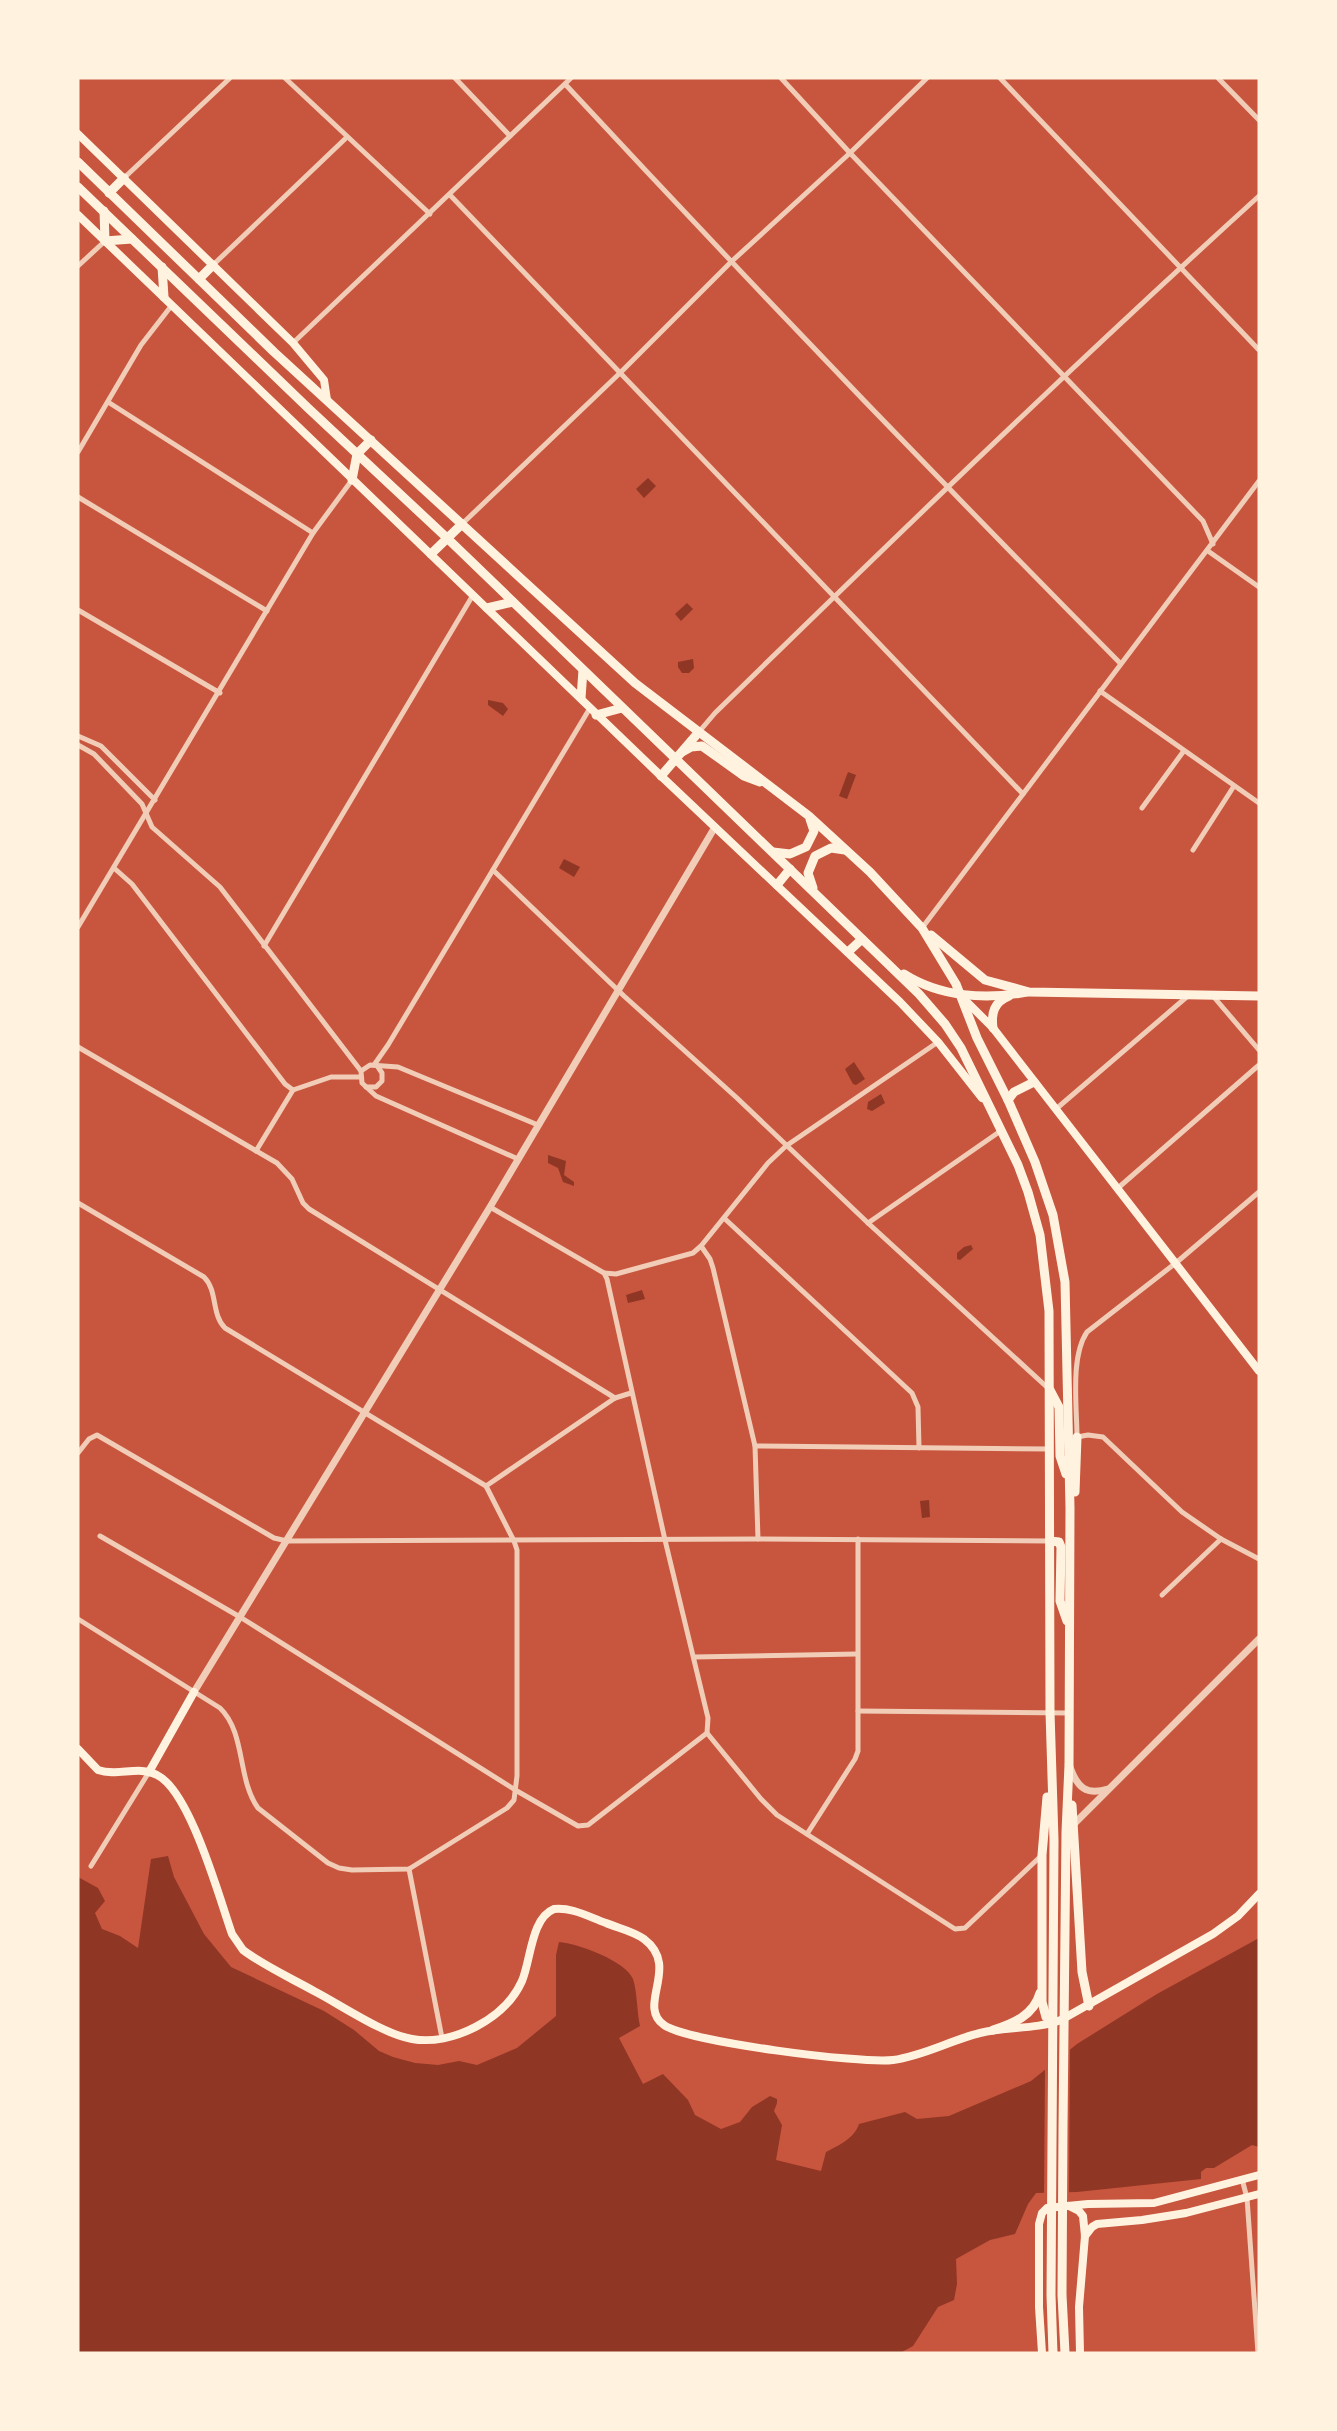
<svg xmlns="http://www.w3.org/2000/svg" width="1337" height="2431" font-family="'Alegreya Sans',sans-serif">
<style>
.water{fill:#8f3625}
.pier{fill:#c8553d}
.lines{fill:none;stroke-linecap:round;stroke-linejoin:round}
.minor{stroke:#f1ccb7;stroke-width:5}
.tertiary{stroke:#f1ccb7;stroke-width:7}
.secondary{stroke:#fff3e0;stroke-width:8}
.primary{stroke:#fff3e0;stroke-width:9}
</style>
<rect width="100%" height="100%" fill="#c8553d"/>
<g class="water">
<path d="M 648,478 L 656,486 L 644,498 L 636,489 Z"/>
<path d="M 687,603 L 693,609 L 681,621 L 675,614 Z"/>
<path d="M 693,659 L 694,668 L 689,673 L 682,673 L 678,667 L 678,662 Z"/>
<path d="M 488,700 L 503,703 L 508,709 L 503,716 L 488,705 Z"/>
<path d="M 848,772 L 856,775 L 847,799 L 839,796 Z"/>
<path d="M 564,859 L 580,867 L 574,877 L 559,868 Z"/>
<path d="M 854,1062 L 865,1079 L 856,1085 L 853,1084 L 845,1069 Z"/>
<path d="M 881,1094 L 885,1103 L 872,1111 L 867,1109 L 868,1102 Z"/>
<path d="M 548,1155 L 566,1161 L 564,1175 L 574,1182 L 574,1186 L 563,1182 L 558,1168 L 548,1163 Z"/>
<path d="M 971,1245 L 973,1249 L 960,1260 L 957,1259 L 957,1253 L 964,1247 Z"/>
<path d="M 642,1290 L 645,1299 L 628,1303 L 626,1295 Z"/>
<path d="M 929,1500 L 930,1517 L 922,1518 L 920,1501 Z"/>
<path d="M 168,1856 L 174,1877 L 204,1934 L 231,1967 L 324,2011 L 354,2030 L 379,2051 L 393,2057 L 415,2063 L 438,2065 L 459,2061 L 477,2065 L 517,2048 L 556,2016 L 556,1955 L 559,1942 C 577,1943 626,1961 633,1979 C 637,1990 637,2013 640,2026 L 619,2038 L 643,2084 L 663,2074 L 688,2100 L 695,2115 L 721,2129 L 740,2122 L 752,2107 L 770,2096 L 777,2099 L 777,2103 L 774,2111 L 782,2125 L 776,2160 L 821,2171 L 826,2152 C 839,2145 854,2139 859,2124 L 905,2112 L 917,2119 L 949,2116 L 1031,2081 L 1077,2044 L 1157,1994 L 1259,1938 L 1259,2147 L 1252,2145 L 1214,2168 L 1206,2168 L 1201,2172 L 1201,2179 L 1077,2192 L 1036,2193 L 1028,2204 L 1015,2234 L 990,2240 L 956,2259 L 957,2284 L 954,2300 L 938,2307 L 913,2346 L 900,2353 L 78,2353 L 78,1877 L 98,1888 L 105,1901 L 95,1913 L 102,1929 L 120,1936 L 138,1948 L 151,1859 Z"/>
</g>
<path class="pier" d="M 1070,2045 L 1069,2195 L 1044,2196 L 1045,2066 Z"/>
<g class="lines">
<g class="minor">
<path d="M 285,78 L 430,214"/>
<path d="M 455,78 L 510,136"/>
<path d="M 781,78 L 850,153 L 1203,521 L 1213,544"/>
<path d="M 1000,78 L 1259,350"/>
<path d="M 1218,78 L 1259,120"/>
<path d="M 565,84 C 747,280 932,473 1120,663"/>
<path d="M 124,178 L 230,78"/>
<path d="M 450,195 L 1023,794"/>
<path d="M 213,265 L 346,138"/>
<path d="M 78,266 L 105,241"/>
<path d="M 293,343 L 571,78"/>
<path d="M 108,402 L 313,533"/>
<path d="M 78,452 L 141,345 L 172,305"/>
<path d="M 78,497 L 267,611"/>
<path d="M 462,524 L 621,372 L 731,262 L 850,153 L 927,78"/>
<path d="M 1208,551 L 1259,587"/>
<path d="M 78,610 L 220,693"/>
<path d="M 1100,691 L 1259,803"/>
<path d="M 698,733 L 715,713 C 894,538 1074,364 1259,196"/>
<path d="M 78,736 L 101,746 L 155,800"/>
<path d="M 78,745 L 94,754 L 142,804 L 152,827 L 220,887 L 361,1071"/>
<path d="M 1142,808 L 1183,752"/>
<path d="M 1193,850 L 1234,786"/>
<path d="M 114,868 L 132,884 L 285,1084 L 293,1090"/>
<path d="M 493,870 L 624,996 L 737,1098 L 868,1223 L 1049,1389"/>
<path d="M 78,927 L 313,533 L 352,480"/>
<path d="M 922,928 L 1259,481"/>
<path d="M 264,946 L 473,595"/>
<path d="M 1213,996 L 1259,1050"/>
<path d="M 78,1047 L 277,1163 L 292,1179 L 303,1203 L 309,1209 L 615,1398"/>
<path d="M 374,1065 L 388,1045 L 590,708"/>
<path d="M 366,1087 L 376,1087 L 382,1081 L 382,1073 L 378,1067"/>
<path d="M 1056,1109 L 1189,995"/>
<path d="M 256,1151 L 293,1090 L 331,1077 L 360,1077"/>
<path d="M 518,1159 L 376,1096 L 362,1083 L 361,1071 L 370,1065 L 398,1067 L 538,1125"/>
<path d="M 1118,1188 L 1259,1065"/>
<path d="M 1259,1192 L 1177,1262 L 1087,1332 C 1070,1357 1077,1407 1077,1437 L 1088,1435 L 1103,1437 L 1182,1512 L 1221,1539 L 1259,1559"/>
<path d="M 78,1203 L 204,1277 C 218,1291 211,1314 225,1328 L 481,1483 L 486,1486 L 514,1541 L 517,1550 L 517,1776 L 514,1800 L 507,1808 L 409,1869 L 352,1870 L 339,1868 L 328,1863 L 258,1808 C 237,1779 246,1733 220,1708 L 78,1619"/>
<path d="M 724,1218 L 912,1393 L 918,1407 L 919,1448"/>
<path d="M 868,1223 L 1002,1130"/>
<path d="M 701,1246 L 710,1259 L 713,1268 L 755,1446 L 758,1539"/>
<path d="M 604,1273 L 616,1274 L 693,1253 L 701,1246 L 768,1163 L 786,1146 L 938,1042"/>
<path d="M 755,1446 L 1050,1449"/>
<path d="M 78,1453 L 89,1439 L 97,1435 L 274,1538 L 287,1541 L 758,1539 L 1050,1541"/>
<path d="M 486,1486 L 615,1398 L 631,1393"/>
<path d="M 100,1536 L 240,1617 L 517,1791 L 578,1826 L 588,1825 L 707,1733 L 708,1718 L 665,1540 L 607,1279 L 604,1273 L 490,1207"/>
<path d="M 1162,1595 L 1221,1539"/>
<path d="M 694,1657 L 857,1654"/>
<path d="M 858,1711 L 1069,1713"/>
<path d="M 707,1733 L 761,1799 L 777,1815 L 955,1929 L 965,1928 L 1042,1855"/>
<path d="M 807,1834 L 855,1759 L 858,1751 L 858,1539"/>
<path d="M 91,1866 L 149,1772"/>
<path d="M 409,1869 L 442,2038"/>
<path d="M 1242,2179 L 1247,2198 L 1258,2353"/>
</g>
<g class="tertiary">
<path d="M 194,1692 L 490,1207 L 715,827"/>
<path d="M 1070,1767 C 1077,1787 1086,1796 1108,1789"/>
<path d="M 1072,1826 L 1259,1639"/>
</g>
<g class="secondary">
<path d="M 78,134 L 293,343 L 324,380 L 327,400"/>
<path d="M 78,215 L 661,776 L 900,1002 L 938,1042 L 982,1098"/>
<path d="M 960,995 L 993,1028 L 1259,1371"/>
<path d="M 78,1749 L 98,1770 C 117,1777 139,1765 157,1775 C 190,1791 219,1897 232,1934 L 243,1950 C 264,1966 291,1978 314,1991 C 341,2005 383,2034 412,2039 C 452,2046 505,2019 522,1981 C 531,1960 531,1918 554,1909 C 572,1907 589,1917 606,1923 C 618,1928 633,1931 644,1939 C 681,1967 636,2005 664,2025 C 688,2042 861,2064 893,2060 C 923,2056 951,2040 980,2033 C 1007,2026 1035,2030 1061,2020 L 1213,1934 L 1238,1916 L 1259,1894"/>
<path d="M 149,1772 L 194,1692"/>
<path d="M 1069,2206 L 1079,2211 L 1083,2216 L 1085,2236 L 1079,2307 L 1080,2353"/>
<path d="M 1085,2236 L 1092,2227 L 1097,2224 L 1142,2220 L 1186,2213 L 1259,2194"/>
<path d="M 1042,2353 L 1039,2307 L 1039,2224 L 1042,2213 L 1047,2208 L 1088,2204 L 1154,2203 L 1259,2175"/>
</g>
<g class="primary">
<path d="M 78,162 L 274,352 L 635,683 L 809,816 L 870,872 L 922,928 L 956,984 L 977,1038 L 1008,1100 L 1035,1162 L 1053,1215 L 1065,1282 L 1070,1508 L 1069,1765 L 1066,1832 L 1063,2128 L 1062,2295 L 1065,2353"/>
<path d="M 78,187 L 308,408 L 447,538 L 919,994 L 945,1024 L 961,1048 L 1018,1165 L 1028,1192 L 1040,1235 L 1049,1311 L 1050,1712 L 1054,1840 L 1051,2295 L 1053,2353"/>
<path d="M 109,193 L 124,178"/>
<path d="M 104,211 L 105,241 L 132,239"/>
<path d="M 162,267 L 164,297"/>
<path d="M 199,279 L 213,265"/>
<path d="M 352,480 L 357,454 L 371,440"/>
<path d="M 431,554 L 462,524"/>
<path d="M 487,608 L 513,602"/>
<path d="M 581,698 L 583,670"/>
<path d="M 596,715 L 622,708"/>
<path d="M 682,752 L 691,747 L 702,746 L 744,776 L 760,782"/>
<path d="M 661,776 L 698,733"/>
<path d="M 773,852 L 790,854 L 806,847 L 814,831 L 810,819"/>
<path d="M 777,885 L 790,869"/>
<path d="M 813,888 L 808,873 L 815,856 L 831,848 L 845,850"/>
<path d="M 931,935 L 985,980 L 1029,992 L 1259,996"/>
<path d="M 848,952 L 862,939"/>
<path d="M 904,974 C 940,997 986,1000 1027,992"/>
<path d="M 993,1028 C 991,1013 994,1002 1009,996"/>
<path d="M 1008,1100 L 1014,1092 L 1034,1082"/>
<path d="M 1050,1390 L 1059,1407 L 1060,1456 L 1066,1474"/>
<path d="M 1075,1492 L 1077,1437"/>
<path d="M 1050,1541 L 1059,1542 L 1061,1547 L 1060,1601 L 1067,1621"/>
<path d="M 1047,1797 L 1042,1855 L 1042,2002 L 1046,2017 L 1054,2022"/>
<path d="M 1072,1805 L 1082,1972 L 1089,2006"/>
<path d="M 993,2030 C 1013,2024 1034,2015 1040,1993"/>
</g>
</g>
<rect width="1337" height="2431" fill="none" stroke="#fff3e0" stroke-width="159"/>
</svg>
